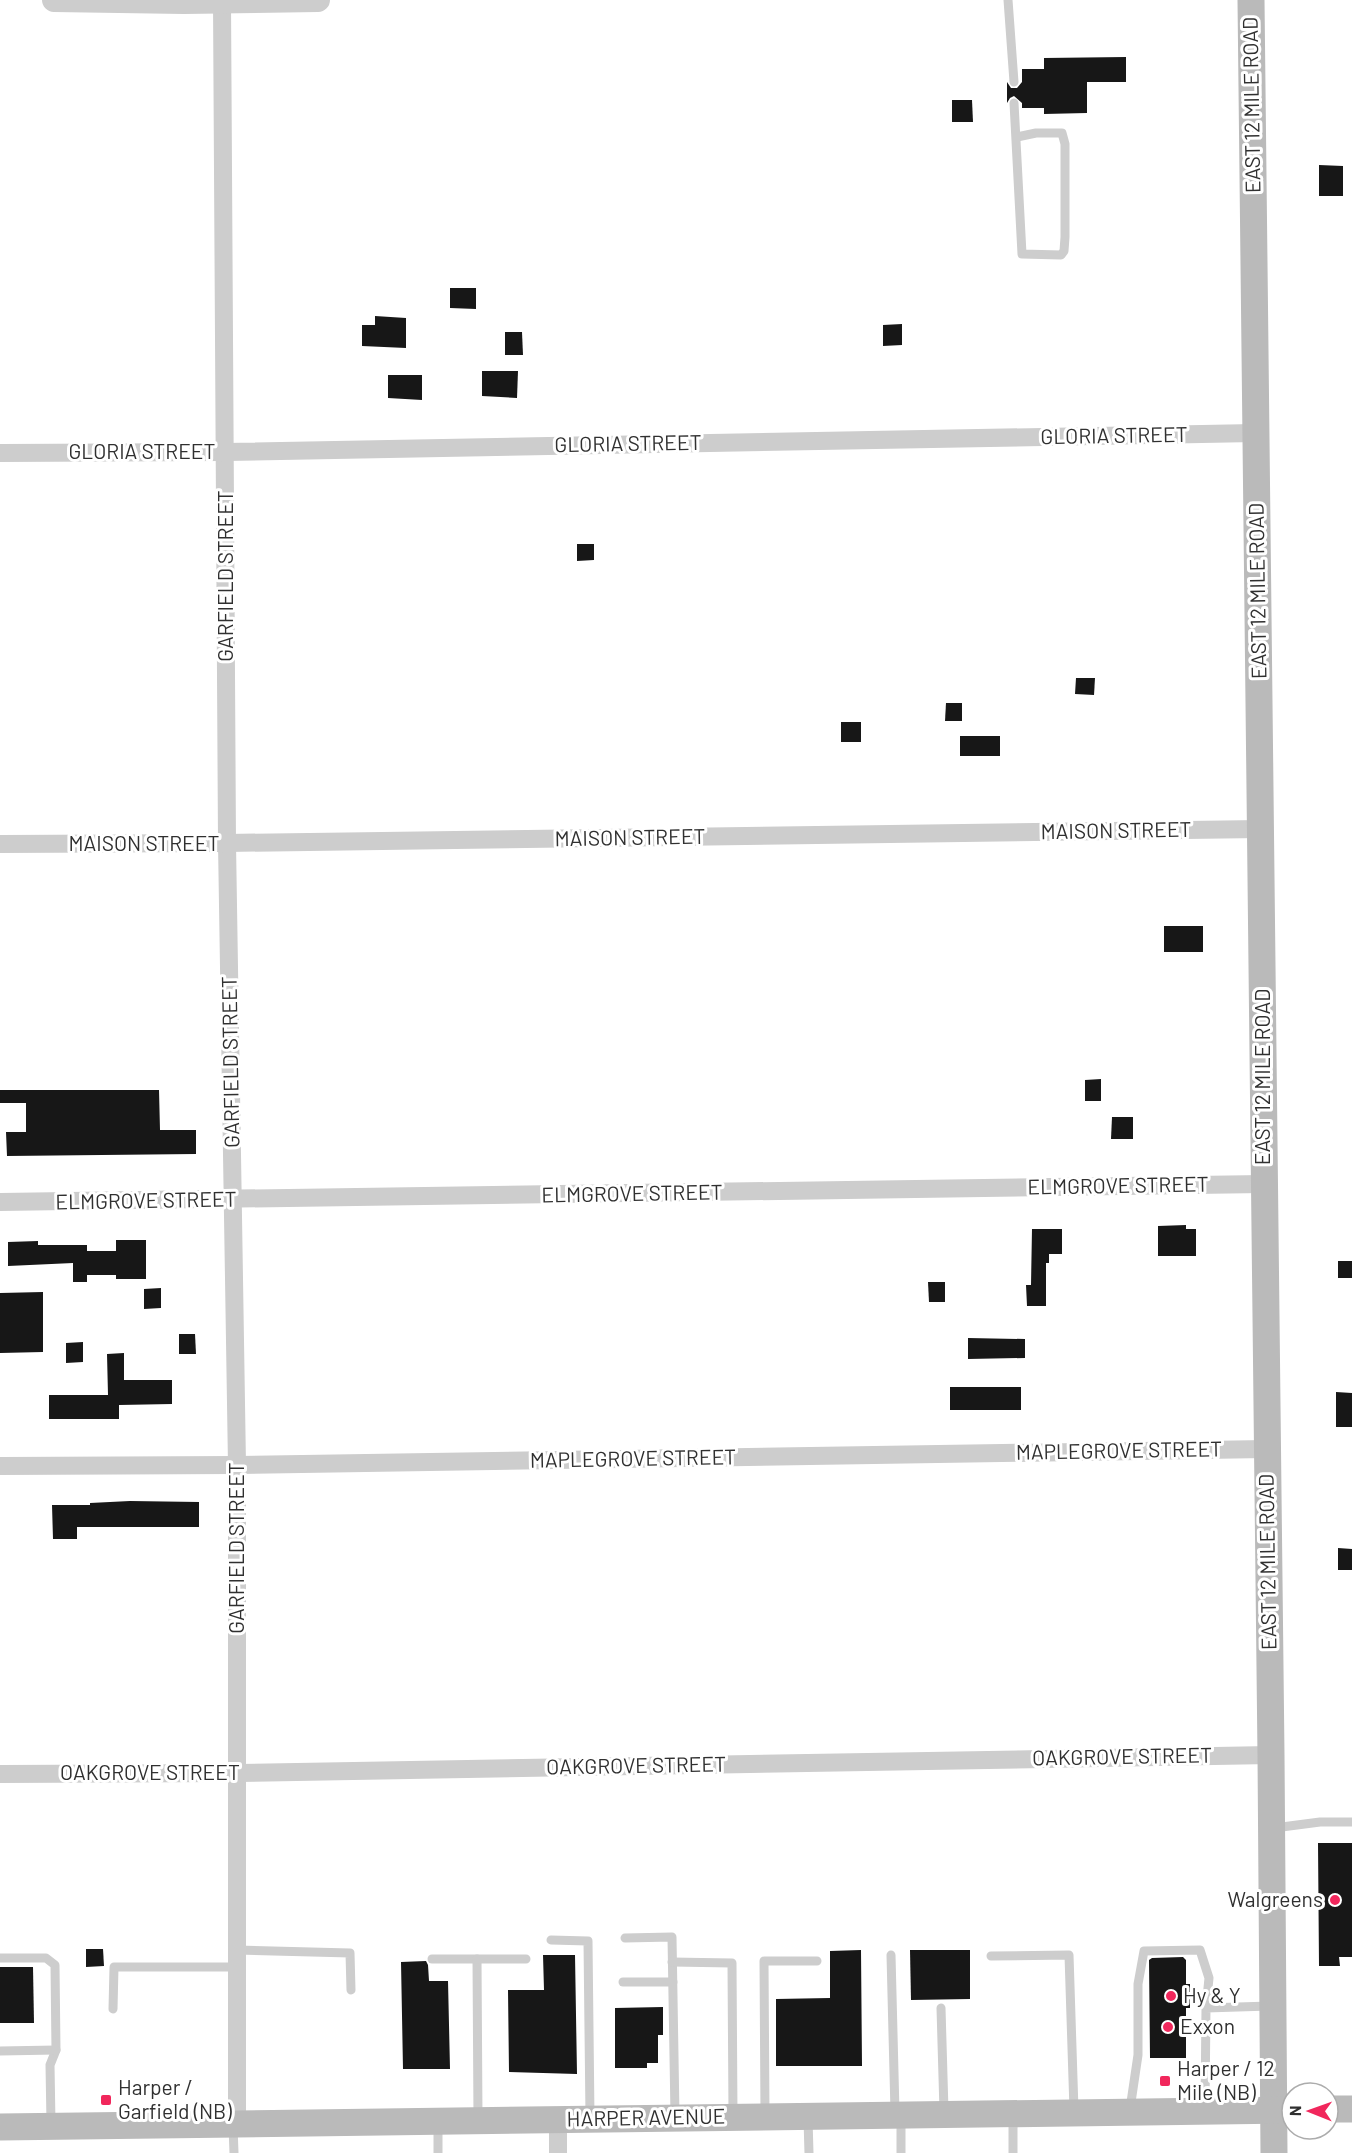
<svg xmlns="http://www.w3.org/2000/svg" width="1352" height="2153" font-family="Barlow,sans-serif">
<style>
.building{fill:#171717}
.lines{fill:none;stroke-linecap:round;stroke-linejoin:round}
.service{stroke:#cdcdcd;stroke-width:9}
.minor{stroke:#cdcdcd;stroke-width:18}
.tertiary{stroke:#cdcdcd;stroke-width:24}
.secondary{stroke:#bababa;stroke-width:27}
.poi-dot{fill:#f1275c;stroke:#fff;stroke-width:2}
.labels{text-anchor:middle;stroke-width:6;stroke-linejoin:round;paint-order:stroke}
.street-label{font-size:21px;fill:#303030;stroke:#fff}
.poi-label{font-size:21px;fill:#303030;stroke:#fff;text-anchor:start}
</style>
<rect width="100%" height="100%" fill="#fff"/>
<g class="building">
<path d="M 1126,57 L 1126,82 L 1087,82 L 1087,113 L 1044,114 L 1044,108 L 1022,108 L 1022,103 L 1014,96 L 1010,98 L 1007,103 L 1007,82 L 1011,88 L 1017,88 L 1022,82 L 1022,69 L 1044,69 L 1044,58 Z"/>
<path d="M 952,100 L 972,100 L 973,122 L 952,122 Z"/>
<path d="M 1319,165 L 1343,166 L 1343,196 L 1319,196 Z"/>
<path d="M 450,288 L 476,288 L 476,309 L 450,308 Z"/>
<path d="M 375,316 L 406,318 L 406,348 L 362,346 L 362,325 L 375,325 Z"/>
<path d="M 902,324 L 902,345 L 883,346 L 883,325 Z"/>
<path d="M 505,332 L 522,332 L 523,355 L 505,355 Z"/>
<path d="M 482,371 L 518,371 L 517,398 L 482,396 Z"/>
<path d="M 388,375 L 422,375 L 422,400 L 388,398 Z"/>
<path d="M 577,544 L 594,544 L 594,560 L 577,561 Z"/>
<path d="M 1076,678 L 1095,678 L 1094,695 L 1075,694 Z"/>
<path d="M 946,703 L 962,703 L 962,721 L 945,721 Z"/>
<rect x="841" y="722" width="20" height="20"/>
<rect x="960" y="736" width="40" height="20"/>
<rect x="1164" y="926" width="39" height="26"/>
<path d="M 1101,1079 L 1101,1101 L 1085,1101 L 1085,1080 Z"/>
<path d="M 0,1090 L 159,1090 L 160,1130 L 196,1130 L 196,1154 L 7,1156 L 6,1132 L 26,1132 L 26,1103 L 0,1103 Z"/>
<path d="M 1112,1117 L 1133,1117 L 1133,1139 L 1111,1139 Z"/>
<path d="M 1186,1225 L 1186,1229 L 1196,1229 L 1196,1256 L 1158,1256 L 1158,1226 Z"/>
<path d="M 1032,1229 L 1062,1229 L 1062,1254 L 1049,1254 L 1049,1263 L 1046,1263 L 1046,1306 L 1027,1306 L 1026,1285 L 1031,1285 Z"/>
<path d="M 116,1240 L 146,1240 L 146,1279 L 116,1279 L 116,1275 L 87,1275 L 87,1282 L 73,1282 L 73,1263 L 8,1266 L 8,1242 L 38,1241 L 38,1245 L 87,1245 L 87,1251 L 116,1251 Z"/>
<rect x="1338" y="1261" width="14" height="17"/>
<path d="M 928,1282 L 945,1282 L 945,1302 L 929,1302 Z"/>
<path d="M 161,1288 L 161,1308 L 144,1309 L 144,1289 Z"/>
<path d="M 43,1292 L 43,1352 L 0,1353 L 0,1293 Z"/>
<path d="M 179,1334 L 195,1334 L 196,1354 L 179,1354 Z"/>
<path d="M 968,1338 L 1025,1339 L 1025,1358 L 968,1359 Z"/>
<path d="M 83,1342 L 83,1362 L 66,1363 L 66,1343 Z"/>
<path d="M 124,1353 L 124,1380 L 172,1380 L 172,1404 L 119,1405 L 119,1419 L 49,1419 L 49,1395 L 108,1395 L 107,1354 Z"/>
<rect x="950" y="1387" width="71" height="23"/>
<path d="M 1336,1392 L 1352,1393 L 1352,1427 L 1336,1427 Z"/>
<path d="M 130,1501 L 199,1502 L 199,1527 L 77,1527 L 77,1539 L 53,1539 L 52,1505 L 90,1505 L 90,1503 Z"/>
<path d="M 1338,1548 L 1352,1549 L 1352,1570 L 1338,1570 Z"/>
<path d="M 1318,1843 L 1352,1843 L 1352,1957 L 1339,1957 L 1340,1966 L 1319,1966 Z"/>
<path d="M 86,1949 L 103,1949 L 104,1966 L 86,1967 Z"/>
<path d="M 861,1950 L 862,2066 L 776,2066 L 776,1999 L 830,1998 L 830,1951 Z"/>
<path d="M 910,1950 L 970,1950 L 970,1999 L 911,2000 Z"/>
<path d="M 543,1955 L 575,1955 L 577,2074 L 509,2072 L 508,1990 L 544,1990 Z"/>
<path d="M 1183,1957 L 1186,1960 L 1186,1984 L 1190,1984 L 1190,2008 L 1186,2008 L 1186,2058 L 1150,2058 L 1149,1960 L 1152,1958 Z"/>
<path d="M 426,1961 L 428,1965 L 429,1981 L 448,1981 L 450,2069 L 403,2069 L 401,1962 Z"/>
<path d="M 0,1967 L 33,1967 L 34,2023 L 0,2023 Z"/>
<path d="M 663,2007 L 663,2035 L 658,2035 L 658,2063 L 647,2063 L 647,2068 L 615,2068 L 615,2008 Z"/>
</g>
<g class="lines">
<g class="service">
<path d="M 1008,0 L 1014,82"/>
<path d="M 1014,103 L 1022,254 L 1061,255 L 1064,251 L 1065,237 L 1065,144 L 1062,133 L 1036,133 L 1017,137"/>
<path d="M 1274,1828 L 1320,1822 L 1352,1822"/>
<path d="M 625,1938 L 672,1937 L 675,2116"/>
<path d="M 551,1940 L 588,1941 L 590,2117"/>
<path d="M 237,1950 L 350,1953 L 351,1990"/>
<path d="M 891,1955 L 895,2112"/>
<path d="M 991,1956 L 1069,1955 L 1074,2110"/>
<path d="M 0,1958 L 46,1958 L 55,1965 L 56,2050 L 50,2065 L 51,2123"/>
<path d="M 432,1959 L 477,1959"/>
<path d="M 672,1962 L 732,1963 L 733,2115"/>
<path d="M 623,1982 L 673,1982"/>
<path d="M 941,2008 L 944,2111"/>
<path d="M 113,2009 L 114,1967 L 237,1967"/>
<path d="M 0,2051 L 56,2050"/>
<path d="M 1205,2107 L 1206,2008 L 1270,2006"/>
<path d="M 1130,2109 L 1138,2055 L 1138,1984 L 1144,1951 L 1200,1950 L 1209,1978 L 1206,2008"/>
<path d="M 765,2114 L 764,1961 L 817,1961"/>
<path d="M 1013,2116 L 1013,2153"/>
<path d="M 478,2118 L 477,1959 L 526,1959"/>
<path d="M 808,2119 L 809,2153"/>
<path d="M 438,2122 L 438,2153"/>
<path d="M 233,2126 L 234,2153"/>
<path d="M 901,2153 L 901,2117"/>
</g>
<g class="minor">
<path d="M 222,1 L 227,843 L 237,1465 L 237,2123"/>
<path d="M 0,453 L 226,452 L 1255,433"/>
<path d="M 0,844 L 227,843 L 1261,829"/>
<path d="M 0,1202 L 1264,1184"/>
<path d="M 0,1466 L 237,1465 L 1266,1449"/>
<path d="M 0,1774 L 237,1773 L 1271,1755"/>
<path d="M 558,2120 L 558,2153"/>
</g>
<path class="tertiary" d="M 54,0 L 184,2 L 318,0"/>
<g class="secondary">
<path d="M 1251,0 L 1271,1755 L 1274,2153"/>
<path d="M 1328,2109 L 1352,2109"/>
<path d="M 0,2127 L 1292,2110"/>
</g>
</g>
<g class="poi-dot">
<circle cx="1335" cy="1900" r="6"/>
<circle cx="1171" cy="1996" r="6"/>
<circle cx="1168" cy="2027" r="6"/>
<rect x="1159" y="2075" width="12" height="12" rx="3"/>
<rect x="100" y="2094" width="12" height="12" rx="3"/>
</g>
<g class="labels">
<g class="street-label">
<text transform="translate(1252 105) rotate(-91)" y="7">EAST 12 MILE ROAD</text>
<text transform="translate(1114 436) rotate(-1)" y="7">GLORIA STREET</text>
<text transform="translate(628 444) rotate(-1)" y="7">GLORIA STREET</text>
<text x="142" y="459">GLORIA STREET</text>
<text transform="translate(226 576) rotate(-90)" y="7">GARFIELD STREET</text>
<text transform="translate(1258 591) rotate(-91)" y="7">EAST 12 MILE ROAD</text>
<text transform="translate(1116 831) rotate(-1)" y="7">MAISON STREET</text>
<text transform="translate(630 838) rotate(-1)" y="7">MAISON STREET</text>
<text x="144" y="851">MAISON STREET</text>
<text transform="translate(231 1062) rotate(-91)" y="7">GARFIELD STREET</text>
<text transform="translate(1263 1077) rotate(-90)" y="7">EAST 12 MILE ROAD</text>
<text transform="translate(1118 1186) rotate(-1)" y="7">ELMGROVE STREET</text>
<text transform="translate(632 1194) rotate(-1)" y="7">ELMGROVE STREET</text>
<text transform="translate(146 1201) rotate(-1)" y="7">ELMGROVE STREET</text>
<text transform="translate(1119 1451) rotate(-1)" y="7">MAPLEGROVE STREET</text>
<text transform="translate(633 1459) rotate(-1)" y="7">MAPLEGROVE STREET</text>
<text transform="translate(237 1548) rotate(-90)" y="7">GARFIELD STREET</text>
<text transform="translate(1268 1562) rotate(-91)" y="7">EAST 12 MILE ROAD</text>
<text transform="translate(1122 1757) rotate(-1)" y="7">OAKGROVE STREET</text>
<text transform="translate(636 1766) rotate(-1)" y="7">OAKGROVE STREET</text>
<text x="150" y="1780">OAKGROVE STREET</text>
<text transform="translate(646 2118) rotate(-1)" y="7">HARPER AVENUE</text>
</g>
<g class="poi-label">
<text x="1323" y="1907" text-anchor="end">Walgreens</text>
<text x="1183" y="2003">Hy &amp; Y</text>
<text x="1180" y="2034">Exxon</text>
<text x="1177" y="2076">Harper / 12<tspan x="1177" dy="24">Mile (NB)</tspan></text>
<text x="118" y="2095">Harper /<tspan x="118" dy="24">Garfield (NB)</tspan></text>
</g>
</g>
<g transform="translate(1310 2111) rotate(271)"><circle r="28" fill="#ffffff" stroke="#acacac" stroke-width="1.5"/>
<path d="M0-4.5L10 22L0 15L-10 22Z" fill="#f1275c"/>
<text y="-9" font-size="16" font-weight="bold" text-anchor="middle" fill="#303030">N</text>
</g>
</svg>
